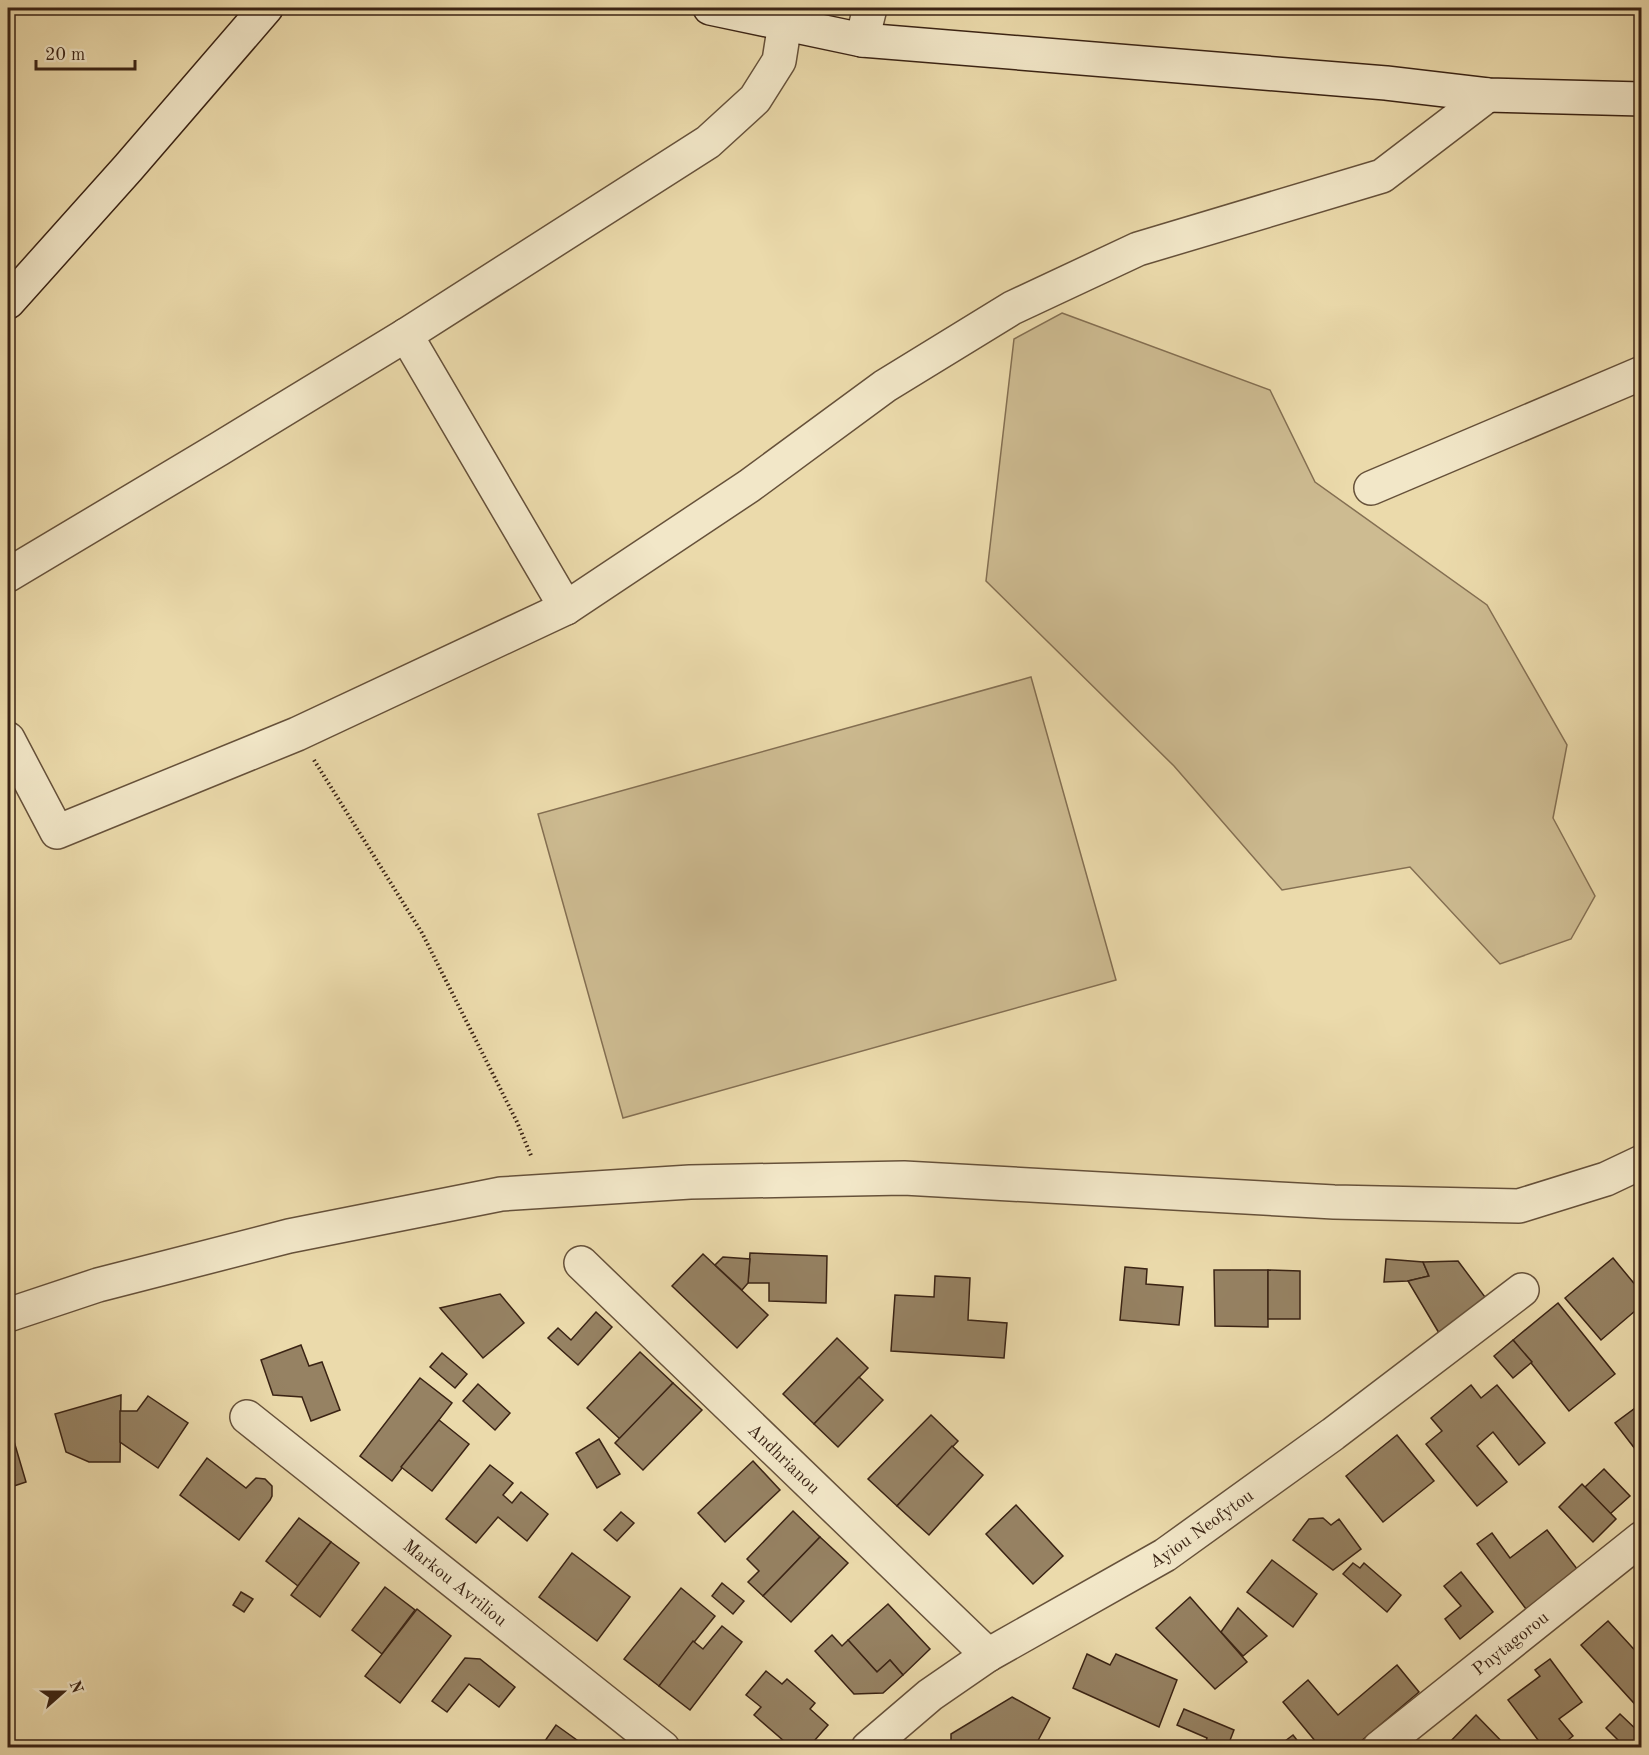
<svg xmlns="http://www.w3.org/2000/svg" width="1649" height="1755" font-family="'Old Standard TT',serif">
<style>
.green{fill:#cdbb91;stroke:#846f52;stroke-width:1.5}
.building{fill:#968263;stroke:#3a2314;stroke-width:1.5}
.lines{fill:none;stroke-linecap:round;stroke-linejoin:round}
.street-casing{stroke:#66513a;stroke-width:36}
.secondary-casing{stroke:#3a2314;stroke-width:36}
.path{stroke:#3a2314;stroke-width:4;stroke-dasharray:1.5 3;stroke-linecap:butt}
.street{stroke:#f2e7c8;stroke-width:33}
.secondary{stroke:#f2e7c8;stroke-width:33}
.labels{text-anchor:middle;stroke-width:4.5;stroke-linejoin:round;paint-order:stroke}
.street-label{font-size:18px;fill:#3a2314;stroke:#f2e7c8}
</style>
<rect width="100%" height="100%" fill="#ebdaab"/>
<filter id="stains"><feTurbulence type="fractalNoise" baseFrequency=".00333" numOctaves="4"/><feColorMatrix values="0 0 0 0 .2 0 0 0 0 .09 0 0 0 0 .02 0 0 0 .5 -.17"/></filter>
<radialGradient id="worn" r=".72"><stop offset=".6" stop-color="#630" stop-opacity="0"/><stop offset="1" stop-color="#630" stop-opacity=".3"/></radialGradient>
<g class="green">
<path d="M 1062,313 L 1270,390 L 1315,482 L 1487,605 L 1567,745 L 1553,818 L 1595,896 L 1571,939 L 1500,964 L 1410,867 L 1282,890 L 1174,766 L 986,581 L 1014,339 Z"/>
<path d="M 1031,677 L 1116,980 L 623,1118 L 538,814 Z"/>
</g>
<g class="building">
<path d="M 750,1253 L 827,1256 L 826,1303 L 769,1301 L 769,1283 L 748,1283 Z"/>
<path d="M 703,1254 L 768,1315 L 737,1348 L 672,1286 Z"/>
<path d="M 723,1257 L 750,1259 L 748,1283 L 742,1290 L 715,1265 Z"/>
<path d="M 1613,1258 L 1642,1293 L 1642,1305 L 1601,1340 L 1565,1298 Z"/>
<path d="M 1386,1259 L 1423,1262 L 1429,1276 L 1408,1281 L 1384,1282 Z"/>
<path d="M 1458,1261 L 1488,1301 L 1442,1338 L 1408,1281 L 1429,1276 L 1423,1262 Z"/>
<path d="M 1125,1267 L 1147,1269 L 1146,1284 L 1183,1287 L 1179,1325 L 1120,1320 Z"/>
<path d="M 1214,1270 L 1268,1270 L 1268,1327 L 1215,1326 Z"/>
<path d="M 1268,1270 L 1300,1271 L 1300,1319 L 1268,1319 Z"/>
<path d="M 935,1276 L 970,1278 L 968,1320 L 1007,1323 L 1004,1358 L 891,1351 L 895,1295 L 934,1297 Z"/>
<path d="M 500,1294 L 524,1323 L 483,1358 L 440,1308 Z"/>
<path d="M 1558,1303 L 1615,1374 L 1569,1411 L 1513,1340 Z"/>
<path d="M 596,1312 L 612,1327 L 578,1365 L 548,1338 L 558,1328 L 571,1340 Z"/>
<path d="M 837,1338 L 868,1368 L 814,1424 L 783,1394 Z"/>
<path d="M 1513,1340 L 1532,1362 L 1513,1378 L 1494,1356 Z"/>
<path d="M 301,1345 L 309,1366 L 322,1362 L 340,1410 L 311,1421 L 302,1397 L 273,1395 L 261,1360 Z"/>
<path d="M 640,1352 L 673,1383 L 620,1439 L 587,1408 Z"/>
<path d="M 442,1353 L 467,1374 L 455,1388 L 430,1367 Z"/>
<path d="M 859,1377 L 883,1400 L 838,1447 L 814,1424 Z"/>
<path d="M 420,1378 L 452,1403 L 392,1481 L 360,1456 Z"/>
<path d="M 673,1383 L 702,1410 L 643,1470 L 615,1443 Z"/>
<path d="M 478,1384 L 510,1413 L 495,1430 L 463,1401 Z"/>
<path d="M 1471,1385 L 1481,1398 L 1497,1385 L 1545,1443 L 1519,1465 L 1493,1432 L 1477,1446 L 1507,1482 L 1477,1506 L 1426,1444 L 1442,1431 L 1431,1418 Z"/>
<path d="M 121,1395 L 120,1462 L 89,1462 L 66,1452 L 55,1414 Z"/>
<path d="M 148,1396 L 188,1423 L 158,1468 L 120,1442 L 120,1411 L 137,1411 Z"/>
<path d="M 1642,1403 L 1642,1458 L 1615,1423 Z"/>
<path d="M 931,1415 L 958,1441 L 897,1506 L 868,1479 Z"/>
<path d="M 439,1420 L 469,1444 L 432,1491 L 401,1467 Z"/>
<path d="M 8,1421 L 26,1482 L 8,1488 Z"/>
<path d="M 1397,1435 L 1434,1481 L 1383,1522 L 1346,1476 Z"/>
<path d="M 599,1439 L 620,1474 L 597,1488 L 576,1453 Z"/>
<path d="M 952,1446 L 983,1475 L 929,1535 L 897,1506 Z"/>
<path d="M 207,1458 L 246,1488 L 256,1478 L 265,1479 L 272,1486 L 272,1496 L 270,1500 L 239,1540 L 180,1495 Z"/>
<path d="M 753,1461 L 780,1490 L 725,1542 L 698,1513 Z"/>
<path d="M 490,1465 L 513,1483 L 503,1495 L 512,1503 L 521,1492 L 548,1514 L 527,1541 L 498,1517 L 476,1543 L 446,1519 Z"/>
<path d="M 1604,1469 L 1630,1496 L 1610,1514 L 1585,1487 Z"/>
<path d="M 1582,1484 L 1616,1519 L 1593,1542 L 1559,1507 Z"/>
<path d="M 1016,1505 L 1063,1556 L 1033,1584 L 986,1534 Z"/>
<path d="M 793,1511 L 820,1537 L 763,1596 L 748,1582 L 759,1571 L 747,1559 Z"/>
<path d="M 621,1512 L 634,1523 L 617,1541 L 604,1530 Z"/>
<path d="M 299,1518 L 331,1542 L 298,1586 L 266,1561 Z"/>
<path d="M 1323,1518 L 1331,1525 L 1339,1519 L 1361,1549 L 1333,1570 L 1293,1540 L 1309,1519 Z"/>
<path d="M 1547,1530 L 1578,1570 L 1526,1609 L 1477,1544 L 1492,1533 L 1510,1558 Z"/>
<path d="M 820,1537 L 848,1563 L 791,1622 L 763,1596 Z"/>
<path d="M 331,1542 L 359,1563 L 320,1617 L 291,1595 Z"/>
<path d="M 572,1553 L 630,1597 L 597,1641 L 539,1597 Z"/>
<path d="M 1272,1560 L 1317,1594 L 1293,1627 L 1247,1592 Z"/>
<path d="M 1353,1563 L 1360,1568 L 1364,1563 L 1401,1595 L 1387,1612 L 1343,1574 Z"/>
<path d="M 1461,1572 L 1493,1612 L 1460,1639 L 1445,1619 L 1461,1606 L 1444,1586 Z"/>
<path d="M 722,1583 L 744,1601 L 733,1614 L 712,1596 Z"/>
<path d="M 385,1587 L 415,1610 L 382,1654 L 352,1630 Z"/>
<path d="M 681,1588 L 715,1616 L 659,1686 L 624,1659 Z"/>
<path d="M 241,1592 L 253,1599 L 244,1612 L 233,1605 Z"/>
<path d="M 1190,1597 L 1247,1662 L 1215,1689 L 1156,1628 Z"/>
<path d="M 888,1604 L 930,1649 L 903,1675 L 890,1660 L 877,1672 L 848,1640 Z"/>
<path d="M 1238,1608 L 1267,1636 L 1243,1656 L 1221,1632 Z"/>
<path d="M 417,1609 L 451,1636 L 400,1703 L 365,1676 Z"/>
<path d="M 1608,1621 L 1642,1658 L 1642,1712 L 1581,1645 Z"/>
<path d="M 722,1626 L 742,1642 L 690,1710 L 659,1686 L 693,1641 L 703,1649 Z"/>
<path d="M 832,1635 L 842,1646 L 848,1640 L 877,1672 L 890,1660 L 903,1675 L 883,1693 L 854,1694 L 815,1651 Z"/>
<path d="M 1087,1654 L 1110,1665 L 1116,1654 L 1177,1680 L 1159,1727 L 1073,1688 Z"/>
<path d="M 465,1658 L 480,1659 L 515,1687 L 499,1707 L 469,1684 L 447,1712 L 432,1701 Z"/>
<path d="M 1550,1659 L 1582,1702 L 1559,1719 L 1573,1736 L 1558,1748 L 1544,1748 L 1508,1700 L 1540,1676 L 1535,1670 Z"/>
<path d="M 1397,1665 L 1419,1692 L 1353,1748 L 1321,1748 L 1283,1702 L 1308,1680 L 1338,1715 Z"/>
<path d="M 766,1671 L 782,1684 L 787,1679 L 815,1703 L 810,1709 L 828,1725 L 808,1748 L 792,1748 L 754,1715 L 761,1707 L 746,1695 Z"/>
<path d="M 1012,1697 L 1050,1718 L 1034,1748 L 951,1748 L 951,1734 Z"/>
<path d="M 1184,1709 L 1234,1730 L 1227,1748 L 1204,1748 L 1207,1738 L 1177,1725 Z"/>
<path d="M 1620,1714 L 1642,1735 L 1642,1748 L 1626,1748 L 1606,1728 Z"/>
<path d="M 1476,1715 L 1508,1748 L 1444,1748 Z"/>
<path d="M 556,1725 L 588,1748 L 540,1748 Z"/>
<path d="M 1293,1735 L 1303,1748 L 1276,1748 Z"/>
</g>
<g class="lines">
<defs>
<g id="street">
<path d="M 862,40 L 870,8"/>
<path d="M 406,335 L 566,608"/>
<path d="M 1371,488 L 1642,373"/>
<path d="M 8,575 L 219,449 L 406,335 L 708,142 L 755,99 L 779,61 L 785,23"/>
<path d="M 8,739 L 57,832 L 297,734 L 566,608 L 749,486 L 885,386 L 1012,308 L 1138,249 L 1382,176 L 1488,95"/>
<path id="s1" d="M 581,1263 L 988,1655"/>
<path d="M 8,1315 L 98,1285 L 289,1236 L 501,1194 L 690,1182 L 904,1178 L 1334,1202 L 1519,1206 L 1606,1179 L 1642,1162"/>
<path id="s2" d="M 247,1417 L 663,1748"/>
<path id="s3" d="M 868,1748 L 930,1695 L 988,1655 L 1165,1555 L 1333,1434 L 1522,1290"/>
<path id="s4" d="M 1379,1748 L 1642,1538"/>
</g>
<g id="secondary">
<path d="M 710,8 L 862,40 L 1386,83 L 1488,95 L 1642,99"/>
<path d="M 8,302 L 128,168 L 266,8"/>
</g>
</defs>
<use href="#street" class="street-casing"/>
<use href="#secondary" class="secondary-casing"/>
<path class="path" d="M 314,760 L 422,933 L 517,1122 L 532,1158"/>
<use href="#street" class="street"/>
<use href="#secondary" class="secondary"/>
</g>
<g class="labels">
<g class="street-label">
<text dy="6" stroke="none"><textPath href="#s1" startOffset="282">Andhrianou</textPath></text>
<text dy="6" stroke="none"><textPath href="#s3" startOffset="400">Ayiou Neofytou</textPath></text>
<text dy="6" stroke="none"><textPath href="#s2" startOffset="266">Markou Avriliou</textPath></text>
<text dy="6" stroke="none"><textPath href="#s4" startOffset="168">Pnytagorou</textPath></text>
</g>
</g>
<rect width="1649" height="1755" fill="none" stroke="#ebdaab" stroke-width="30"/>
<rect x="9" y="9" width="1631" height="1737" fill="none" stroke="#3a2314" stroke-width="3"/>
<rect x="15" y="15" width="1619" height="1725" fill="none" stroke="#3a2314" stroke-width="1.5"/>
<g transform="translate(63 1692) rotate(69)" stroke="#f2e7c8" stroke-width="4.5" paint-order="stroke">
<path d="M0-4.5L10 22L0 15L-10 22Z" fill="#3a2314"/>
<text y="-9" font-size="16" font-weight="bold" text-anchor="middle" fill="#3a2314">N</text>
</g>
<path d="M36 60v9h99v-9" fill="none" stroke="#3a2314" stroke-width="3"/>
<text x="45" y="60" font-size="18" fill="#3a2314" stroke="#f2e7c8" stroke-width="4.5" paint-order="stroke">20 m</text>
<rect width="100%" height="100%" filter="url(#stains)"/>
<rect width="100%" height="100%" fill="url(#worn)"/>
</svg>
